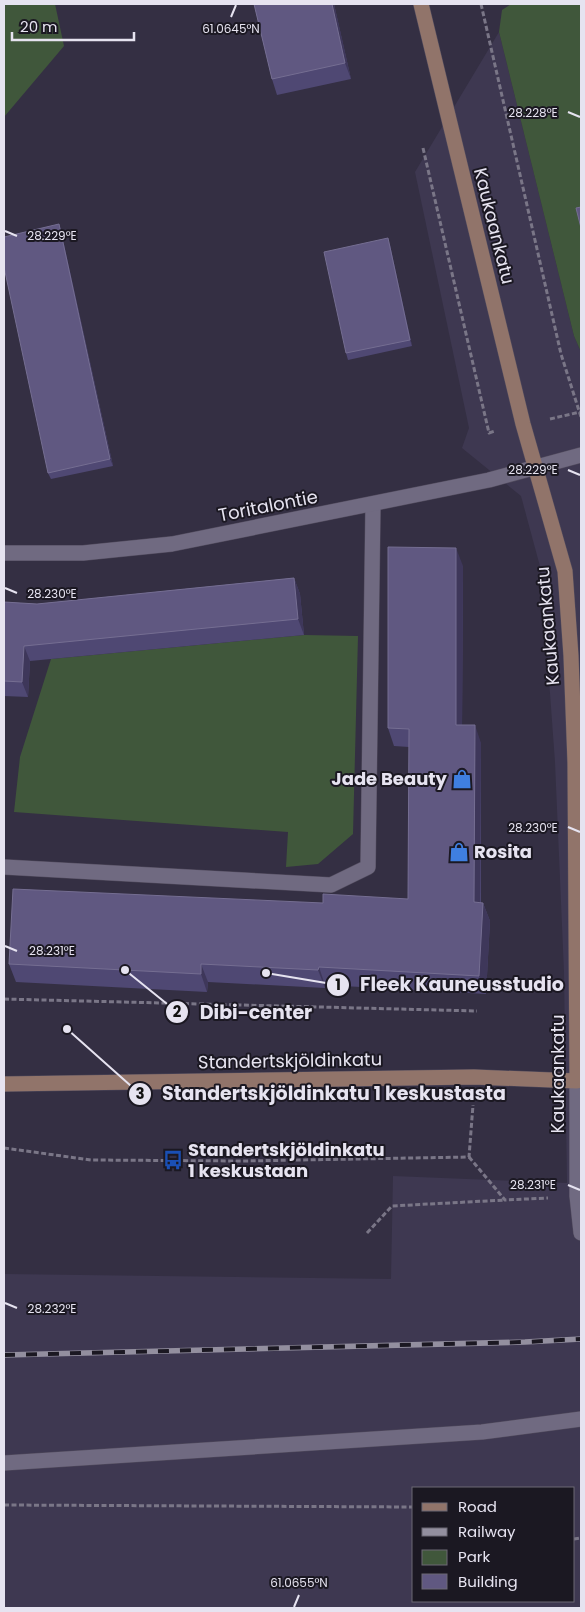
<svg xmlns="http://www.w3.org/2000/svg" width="585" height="1612" font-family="Poppins,sans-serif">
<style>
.built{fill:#3e3851;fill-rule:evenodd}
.green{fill:#40573b}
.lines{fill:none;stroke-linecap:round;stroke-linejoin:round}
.lane-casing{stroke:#514b5d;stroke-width:16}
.street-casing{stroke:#514b5d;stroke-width:16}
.secondary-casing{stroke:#514b5d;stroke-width:16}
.path{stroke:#7a7687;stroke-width:3;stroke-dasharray:5 2.5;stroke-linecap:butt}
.lane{stroke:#706a81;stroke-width:15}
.street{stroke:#706a81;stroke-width:15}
.secondary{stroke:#91746a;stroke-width:15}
.rail-casing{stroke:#938f9f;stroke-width:5.5}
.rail{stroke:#1b1822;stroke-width:4;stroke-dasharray:11;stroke-linecap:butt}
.wall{fill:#4f4873}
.shaded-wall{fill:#3e375a}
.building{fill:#605881;stroke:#756e92}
.ticks{fill:none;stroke:#e6e3f0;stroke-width:2}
.labels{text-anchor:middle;stroke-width:4;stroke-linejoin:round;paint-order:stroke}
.street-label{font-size:18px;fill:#e6e3f0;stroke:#1b1822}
.poi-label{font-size:18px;font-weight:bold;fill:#e6e3f0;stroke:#1b1822;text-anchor:start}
.ticks-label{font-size:12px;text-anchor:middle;fill:#e6e3f0;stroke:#1b1822;stroke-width:4;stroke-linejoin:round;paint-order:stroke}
.leader{fill:none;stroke:#e6e3f0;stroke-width:2}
.callout-dot{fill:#e6e3f0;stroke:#1b1822;stroke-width:2}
.mark-label{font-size:15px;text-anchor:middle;font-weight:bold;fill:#111}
.callout-label{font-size:19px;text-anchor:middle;font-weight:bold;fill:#e6e3f0;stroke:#1b1822;stroke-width:4;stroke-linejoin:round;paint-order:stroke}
</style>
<rect width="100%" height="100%" fill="#342f43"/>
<path class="built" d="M 499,32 L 574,336 L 581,352 L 581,1608 L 4,1608 L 4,1274 L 391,1279 L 393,1176 L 567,1183 L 564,972 L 555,762 L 541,570 L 521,496 L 462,448 L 469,428 L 415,172 ZM 414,1488 L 574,1488 L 574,1601 L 414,1601 Z"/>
<g class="green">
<path d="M 4,4 L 55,4 L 64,46 L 4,117 Z"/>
<path d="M 511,4 L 581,4 L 581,352 L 574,336 L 499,32 L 502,10 Z"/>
<path d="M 304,635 L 358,636 L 353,834 L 318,864 L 286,867 L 288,832 L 14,812 L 20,757 L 51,659 Z"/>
</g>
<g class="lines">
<defs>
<g id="lane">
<path d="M 4,867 L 331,885 L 368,867 L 373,504"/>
<path d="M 4,1463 L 482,1432 L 581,1419"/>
</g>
<g id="street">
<path d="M 4,553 L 83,553 L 172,544 L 489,480 L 581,455"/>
<path d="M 581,1082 L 577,1081 L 577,1196 L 581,1233"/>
</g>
<path id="secondary" d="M 4,1084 L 474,1077 L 577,1081 L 575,763 L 571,656 L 565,571 L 523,424 L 421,4"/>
</defs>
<use href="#lane" class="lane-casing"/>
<use href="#street" class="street-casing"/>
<use href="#secondary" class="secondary-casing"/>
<g class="path">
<path d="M 481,4 L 561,354 L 581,417"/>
<path d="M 423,148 L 489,433 L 495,431"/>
<path d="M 550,419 L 580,412"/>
<path d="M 4,999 L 477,1011"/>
<path d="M 4,1148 L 91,1160 L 243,1161 L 469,1157 L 473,1105"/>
<path d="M 469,1157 L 505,1200 L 548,1198"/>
<path d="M 367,1233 L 392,1206 L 505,1200"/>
<path d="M 4,1505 L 414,1507"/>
<path d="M 574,1539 L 581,1538"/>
</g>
<use href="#lane" class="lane"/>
<use href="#street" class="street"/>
<use href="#secondary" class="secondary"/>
<defs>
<path id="rail" d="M 4,1355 L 525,1342 L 581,1339"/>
</defs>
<use href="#rail" class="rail-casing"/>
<use href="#rail" class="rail"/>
</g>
<g class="wall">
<path d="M 254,4 L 334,4 L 351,79 L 277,95 L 272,79 Z"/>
<path d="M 59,224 L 61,231 L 113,466 L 51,479 L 48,473 Z"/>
<path d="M 390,245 L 412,346 L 348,360 L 346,353 Z"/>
<path d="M 463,566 L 462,725 L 481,743 L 481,903 L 483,903 L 490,921 L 486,994 L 325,985 L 325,988 L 208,982 L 207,992 L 16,982 L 9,964 L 323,903 L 408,899 L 409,747 L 394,746 L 388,728 Z"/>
<path d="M 294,578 L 300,594 L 304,635 L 30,661 L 28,697 L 4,696 L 4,602 L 37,604 Z"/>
</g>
<g class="shaded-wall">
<path d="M 332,4 L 334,4 L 351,79 L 345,63 Z"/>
<path d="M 59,224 L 61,231 L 113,466 L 110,459 Z"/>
<path d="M 388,238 L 390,245 L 412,346 L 410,340 Z"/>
<path d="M 456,548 L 463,566 L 462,743 L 456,725 Z"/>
<path d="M 294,578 L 300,594 L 304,635 L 298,619 Z"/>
<path d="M 24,646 L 30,661 L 28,697 L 22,682 Z"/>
<path d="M 475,725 L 481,743 L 480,920 L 474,902 Z"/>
<path d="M 483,903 L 490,921 L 486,994 L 479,976 Z"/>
<path d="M 201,964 L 208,982 L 207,992 L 201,974 Z"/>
<path d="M 319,967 L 325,985 L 325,988 L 318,970 Z"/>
</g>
<g class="building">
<path d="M 254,4 L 332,4 L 345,63 L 272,79 Z"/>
<path d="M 581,207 L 581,228 L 576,208 Z"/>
<path d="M 59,224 L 110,459 L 48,473 L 4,267 L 4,237 Z"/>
<path d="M 388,238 L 410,340 L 346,353 L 324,252 Z"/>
<path d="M 388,547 L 456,548 L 456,725 L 475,725 L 474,902 L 483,903 L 479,976 L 319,967 L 318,970 L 201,964 L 201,974 L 9,964 L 13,889 L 323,903 L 323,894 L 408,899 L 409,729 L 388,728 Z"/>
<path d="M 294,578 L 298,619 L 24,646 L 22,682 L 4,681 L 4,602 L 37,604 Z"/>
</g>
<path class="ticks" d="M 231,17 L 236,5M 568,112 L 580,117M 5,231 L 17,236M 568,470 L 580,475M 5,588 L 17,593M 568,827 L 580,832M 5,946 L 17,951M 568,1185 L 580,1190M 5,1303 L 17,1308M 294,1607 L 299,1595"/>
<defs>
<symbol id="shop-bare" viewBox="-9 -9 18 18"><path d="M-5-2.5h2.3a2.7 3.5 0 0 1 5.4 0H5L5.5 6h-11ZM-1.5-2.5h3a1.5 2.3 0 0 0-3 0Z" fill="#3f7fe0" stroke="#1b1822" stroke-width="2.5" paint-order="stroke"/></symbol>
<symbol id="bus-bare" viewBox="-9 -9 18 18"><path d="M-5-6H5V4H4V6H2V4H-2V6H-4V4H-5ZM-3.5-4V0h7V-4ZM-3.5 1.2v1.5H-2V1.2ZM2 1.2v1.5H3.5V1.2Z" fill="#1a4fb4" stroke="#1b1822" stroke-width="2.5" paint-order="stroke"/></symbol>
</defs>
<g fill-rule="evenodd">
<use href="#shop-bare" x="448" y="765" width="28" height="28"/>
<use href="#shop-bare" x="445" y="838" width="28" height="28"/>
<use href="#bus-bare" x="159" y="1146" width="28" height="28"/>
</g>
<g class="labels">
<g class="street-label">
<text transform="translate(494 226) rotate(76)" y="6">Kaukaankatu</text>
<text transform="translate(268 506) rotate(-11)" y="6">Toritalontie</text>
<text transform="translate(548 626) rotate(-95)" y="6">Kaukaankatu</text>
<text transform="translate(290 1061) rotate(-1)" y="6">Standertskjöldinkatu</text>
<text transform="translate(558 1074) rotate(-90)" y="6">Kaukaankatu</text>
</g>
<g class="poi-label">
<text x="447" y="785" text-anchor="end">Jade Beauty</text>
<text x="474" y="858">Rosita</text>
<text x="188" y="1156">Standertskjöldinkatu<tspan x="188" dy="21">1 keskustaan</tspan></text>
</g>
</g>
<g class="ticks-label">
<text x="231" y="33">61.0645°N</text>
<text x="533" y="117">28.228°E</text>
<text x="52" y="240">28.229°E</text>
<text x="533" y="474">28.229°E</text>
<text x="52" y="598">28.230°E</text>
<text x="533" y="832">28.230°E</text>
<text x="52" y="955">28.231°E</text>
<text x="533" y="1189">28.231°E</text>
<text x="52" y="1313">28.232°E</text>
<text x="299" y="1587">61.0655°N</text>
</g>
<path class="leader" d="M266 973L338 985M125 970L177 1012M67 1029L140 1094"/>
<g class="callout-dot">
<circle cx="266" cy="973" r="5"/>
<circle cx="125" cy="970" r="5"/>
<circle cx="67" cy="1029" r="5"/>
<circle cx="338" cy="985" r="12"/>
<circle cx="177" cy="1012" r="12"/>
<circle cx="140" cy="1094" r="12"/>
</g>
<g class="mark-label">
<text x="338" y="990">1</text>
<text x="177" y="1017">2</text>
<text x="140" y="1099">3</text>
</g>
<g class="callout-label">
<text x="462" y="991">Fleek Kauneusstudio</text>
<text x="256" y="1019">Dibi-center</text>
<text x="334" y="1100">Standertskjöldinkatu 1 keskustasta</text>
</g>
<rect width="585" height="1612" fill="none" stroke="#e6e3f0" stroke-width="10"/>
<rect x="412" y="1487" width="162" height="115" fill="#1b1822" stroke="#6c6974"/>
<rect x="422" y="1503" width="25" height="8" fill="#91746a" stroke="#6c6974"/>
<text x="458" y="1512" font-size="15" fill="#e6e3f0">Road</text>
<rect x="422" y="1528" width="25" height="8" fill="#938f9f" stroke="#6c6974"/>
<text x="458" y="1537" font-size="15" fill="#e6e3f0">Railway</text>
<rect x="422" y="1550" width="25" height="15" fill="#40573b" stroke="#6c6974"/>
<text x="458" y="1562" font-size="15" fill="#e6e3f0">Park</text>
<rect x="422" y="1574" width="25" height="15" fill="#605881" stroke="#6c6974"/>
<text x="458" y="1587" font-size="15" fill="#e6e3f0">Building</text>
<path d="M12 32v8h122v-8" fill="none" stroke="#e6e3f0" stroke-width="2.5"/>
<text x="20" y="32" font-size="15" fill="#e6e3f0" stroke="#1b1822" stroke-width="4" paint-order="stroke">20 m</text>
</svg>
